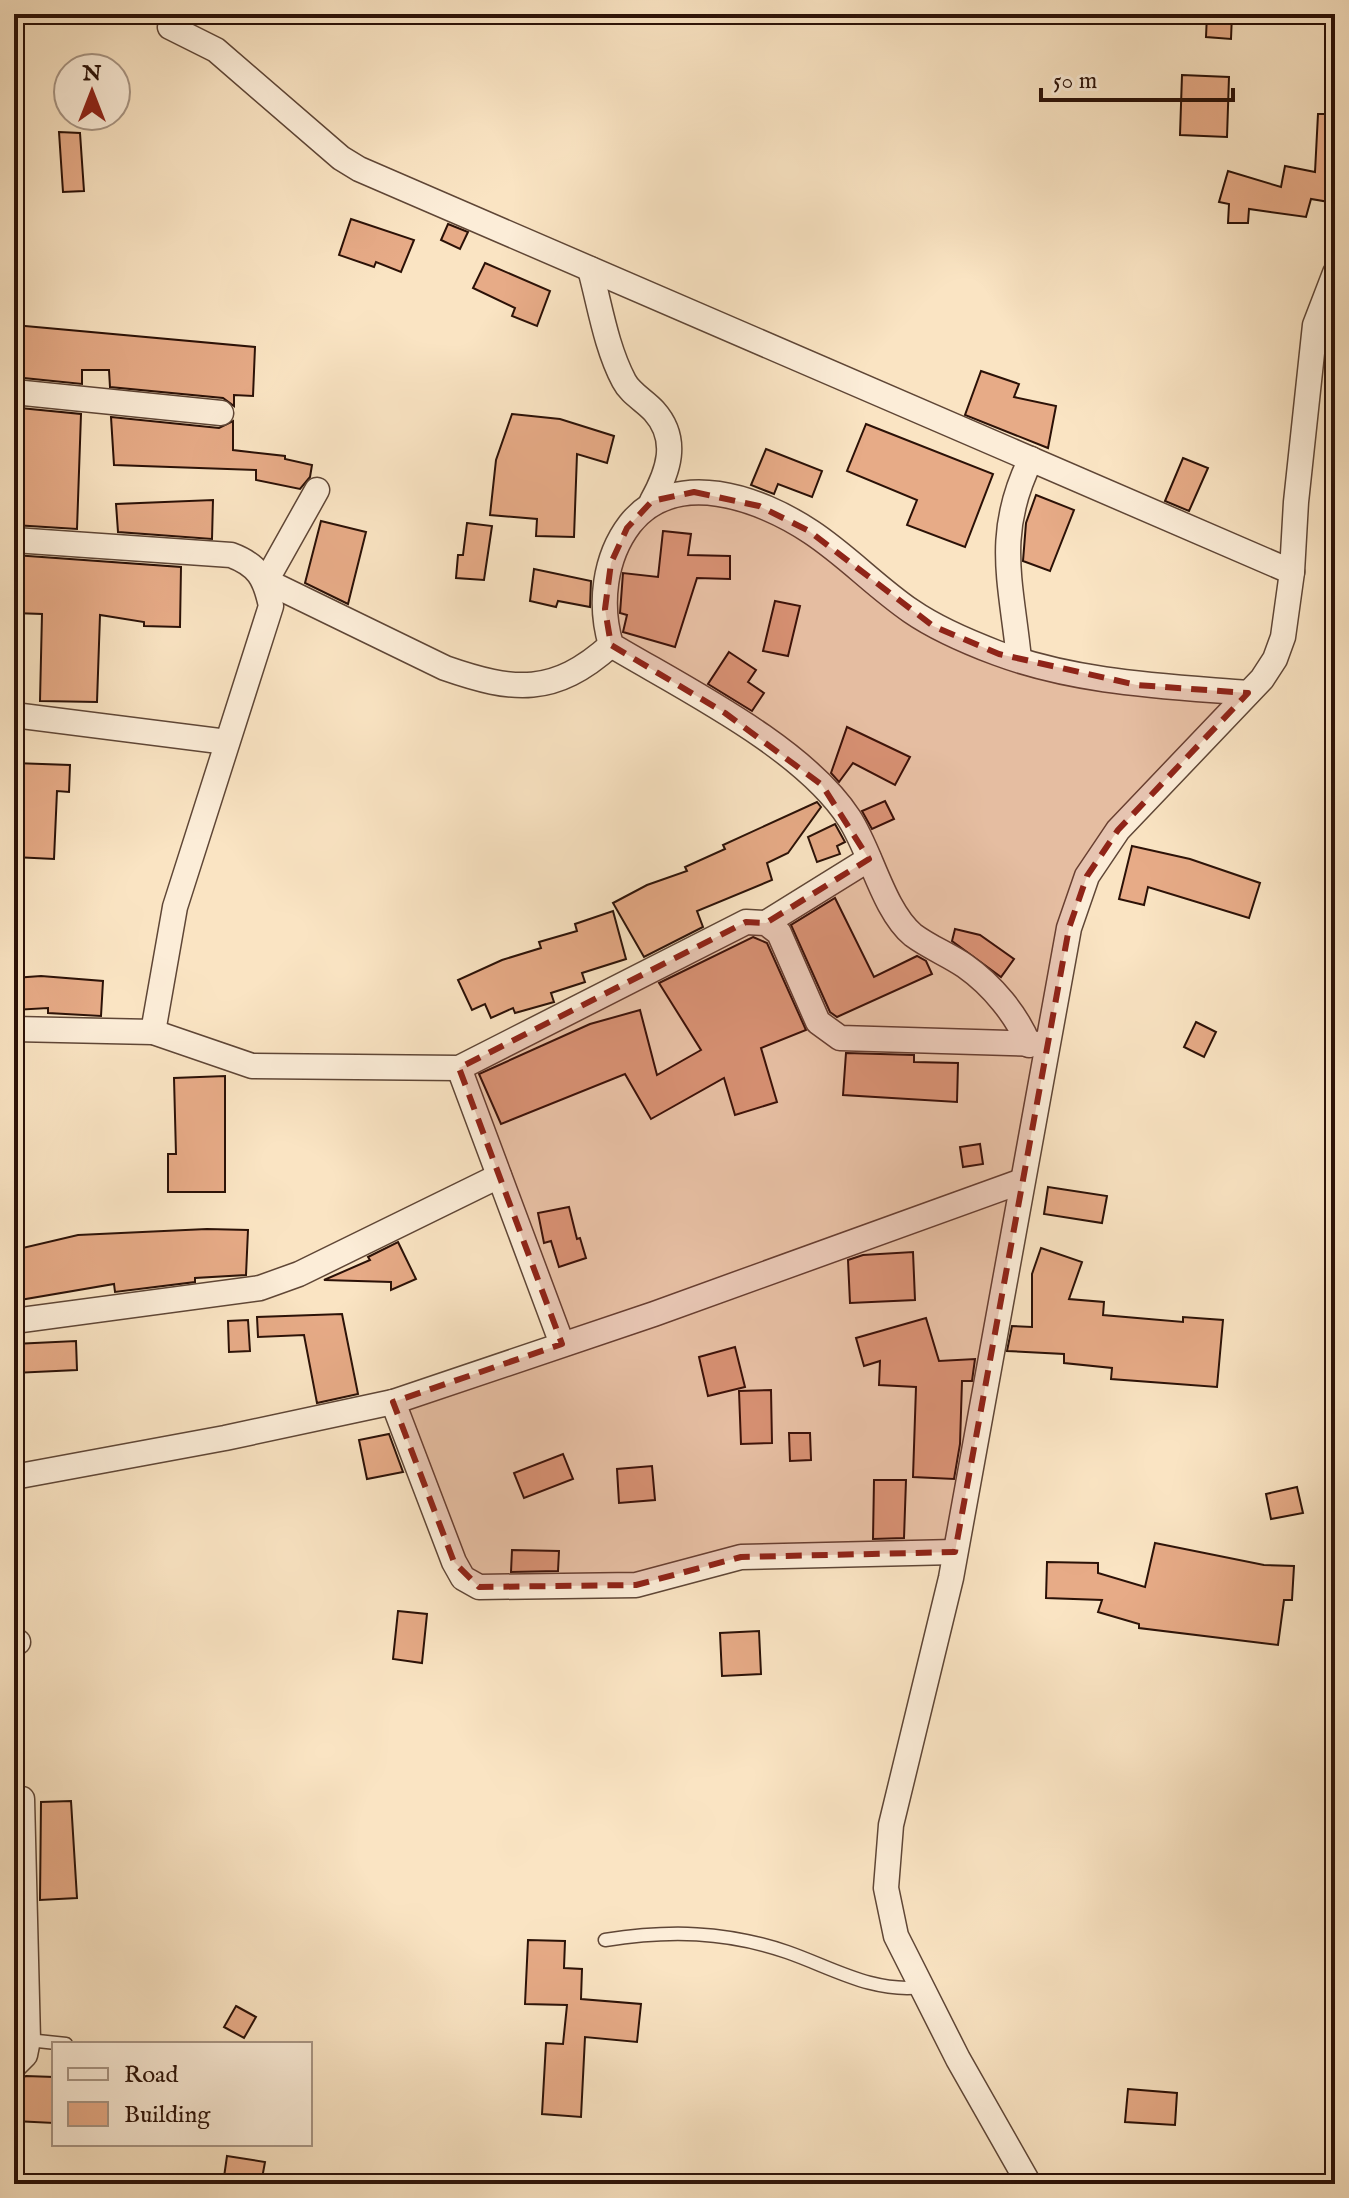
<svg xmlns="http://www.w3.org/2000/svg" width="1349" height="2198" font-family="'IM FELL English',serif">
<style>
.building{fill:#e7ab87;stroke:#2b1107;stroke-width:2}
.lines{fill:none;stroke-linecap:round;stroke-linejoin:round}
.service-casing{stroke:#5f4636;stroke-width:15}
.minor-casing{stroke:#5f4636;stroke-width:27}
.service{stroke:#fcedd8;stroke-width:12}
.minor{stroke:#fcedd8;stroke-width:24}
.marked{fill:#8f2418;fill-opacity:0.2;stroke:#8f2418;stroke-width:6;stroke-dasharray:16 10;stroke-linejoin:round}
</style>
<rect width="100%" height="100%" fill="#fae4c3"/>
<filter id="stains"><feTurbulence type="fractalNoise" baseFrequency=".0025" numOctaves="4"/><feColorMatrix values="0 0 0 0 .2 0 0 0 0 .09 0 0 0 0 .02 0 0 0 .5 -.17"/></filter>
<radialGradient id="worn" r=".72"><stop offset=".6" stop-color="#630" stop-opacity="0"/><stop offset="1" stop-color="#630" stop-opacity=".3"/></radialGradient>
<g class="building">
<path d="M 1207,14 L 1232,14 L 1231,39 L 1206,37 Z"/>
<path d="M 1182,75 L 1229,77 L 1227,137 L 1180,135 Z"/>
<path d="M 1318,114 L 1335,114 L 1335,203 L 1311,199 L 1306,217 L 1249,209 L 1248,223 L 1228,223 L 1229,204 L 1219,202 L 1228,171 L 1281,187 L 1285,166 L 1315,172 Z"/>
<path d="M 59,132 L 80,133 L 84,191 L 63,192 Z"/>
<path d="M 351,219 L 414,240 L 401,272 L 376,262 L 374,267 L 339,255 Z"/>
<path d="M 448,224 L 468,232 L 460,249 L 441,240 Z"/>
<path d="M 485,263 L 550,291 L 537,326 L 512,316 L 515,308 L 473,288 Z"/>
<path d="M 14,325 L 255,347 L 253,396 L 234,395 L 234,406 L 223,398 L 110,387 L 109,370 L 82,370 L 82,384 L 14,377 Z"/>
<path d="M 981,371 L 1019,384 L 1014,397 L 1056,406 L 1048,448 L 965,415 Z"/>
<path d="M 20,408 L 81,414 L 77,529 L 14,525 Z"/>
<path d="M 512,414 L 560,419 L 614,436 L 607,463 L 577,454 L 574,537 L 536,536 L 537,519 L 490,515 L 496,460 Z"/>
<path d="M 111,417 L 219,428 L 233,421 L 233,450 L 285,456 L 285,459 L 312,465 L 310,477 L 300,489 L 256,480 L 256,470 L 114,465 Z"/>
<path d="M 866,424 L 993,474 L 965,547 L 907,525 L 917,500 L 847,471 Z"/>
<path d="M 766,449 L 822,471 L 812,497 L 778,484 L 774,494 L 751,485 Z"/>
<path d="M 1183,458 L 1208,468 L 1189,511 L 1165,501 Z"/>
<path d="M 1036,495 L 1074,510 L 1050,571 L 1023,561 L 1026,523 Z"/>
<path d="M 213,500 L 212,539 L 118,532 L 116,504 Z"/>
<path d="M 321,521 L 366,532 L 348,604 L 305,583 Z"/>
<path d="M 467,523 L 492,526 L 484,580 L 456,578 L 458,555 L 463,555 Z"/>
<path d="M 663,531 L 691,534 L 688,555 L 730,556 L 730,579 L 697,578 L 675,647 L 623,632 L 627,615 L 620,613 L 623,573 L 658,577 Z"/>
<path d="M 14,555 L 181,567 L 180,627 L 144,626 L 144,622 L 100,615 L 97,702 L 40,701 L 42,614 L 14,613 Z"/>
<path d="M 534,569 L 591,581 L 590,607 L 558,601 L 556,607 L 530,601 Z"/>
<path d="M 775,601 L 800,606 L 788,656 L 763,651 Z"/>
<path d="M 729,652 L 756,670 L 748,682 L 764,693 L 752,711 L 708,684 Z"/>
<path d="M 847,727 L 910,757 L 895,785 L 853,763 L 839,782 L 831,773 Z"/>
<path d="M 14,763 L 70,765 L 69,792 L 57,791 L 54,859 L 14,857 Z"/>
<path d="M 885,801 L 894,819 L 872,829 L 862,811 Z"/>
<path d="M 817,802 L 821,807 L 788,853 L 767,863 L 772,880 L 697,911 L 703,927 L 644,957 L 613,903 L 647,885 L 687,871 L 685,867 L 725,849 L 723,845 Z"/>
<path d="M 835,824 L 845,842 L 837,846 L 840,854 L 817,862 L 808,837 Z"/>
<path d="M 1132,846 L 1190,859 L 1260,883 L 1249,918 L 1148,887 L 1144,905 L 1119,899 Z"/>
<path d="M 835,898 L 874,977 L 917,956 L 926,961 L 932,974 L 837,1017 L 830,1012 L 791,925 Z"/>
<path d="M 613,911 L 626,959 L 582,973 L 585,982 L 551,993 L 554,1002 L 515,1013 L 513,1008 L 491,1018 L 485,1004 L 472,1010 L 458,980 L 502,960 L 541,948 L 539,942 L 577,931 L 575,924 Z"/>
<path d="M 955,929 L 980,935 L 1014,959 L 1001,977 L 952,941 Z"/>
<path d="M 753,937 L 767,943 L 806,1030 L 761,1048 L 777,1102 L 735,1115 L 724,1078 L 651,1119 L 625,1074 L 501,1124 L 479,1074 L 590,1024 L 640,1010 L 657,1075 L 701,1050 L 659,983 Z"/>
<path d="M 41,976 L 103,981 L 101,1016 L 48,1013 L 48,1008 L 14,1010 L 14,978 Z"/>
<path d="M 1196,1022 L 1216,1032 L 1204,1057 L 1184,1047 Z"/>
<path d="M 846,1053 L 914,1055 L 914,1062 L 958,1063 L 957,1102 L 843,1095 Z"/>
<path d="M 225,1076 L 225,1192 L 168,1192 L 168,1154 L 176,1154 L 174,1078 Z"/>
<path d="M 980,1144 L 983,1164 L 963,1167 L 960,1147 Z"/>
<path d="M 1048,1187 L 1107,1196 L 1102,1223 L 1044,1214 Z"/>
<path d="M 569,1207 L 577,1239 L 580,1238 L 586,1258 L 559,1267 L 551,1241 L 544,1243 L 538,1213 Z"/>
<path d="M 207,1229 L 248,1230 L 246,1275 L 195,1278 L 195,1282 L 115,1292 L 114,1284 L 14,1301 L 14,1250 L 78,1235 Z"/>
<path d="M 398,1242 L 416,1279 L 391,1290 L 391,1282 L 324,1280 L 370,1260 L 368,1257 Z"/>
<path d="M 1041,1248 L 1082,1262 L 1069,1299 L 1104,1302 L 1103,1315 L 1183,1322 L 1183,1317 L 1223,1320 L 1217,1387 L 1111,1379 L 1112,1368 L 1064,1363 L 1064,1354 L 1007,1351 L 1012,1326 L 1032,1327 L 1032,1274 Z"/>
<path d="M 913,1252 L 915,1300 L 850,1303 L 848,1260 L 863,1255 Z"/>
<path d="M 342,1314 L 358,1394 L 317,1403 L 304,1335 L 258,1337 L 257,1317 Z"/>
<path d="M 926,1318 L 939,1361 L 975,1359 L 972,1381 L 962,1381 L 960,1444 L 954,1479 L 913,1477 L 916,1387 L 879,1385 L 880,1361 L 864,1366 L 856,1338 Z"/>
<path d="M 248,1320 L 250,1351 L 229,1352 L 228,1321 Z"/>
<path d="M 76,1341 L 77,1370 L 14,1373 L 14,1344 Z"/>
<path d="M 735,1347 L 745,1387 L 708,1396 L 699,1357 Z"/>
<path d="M 771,1390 L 772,1443 L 741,1444 L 739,1391 Z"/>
<path d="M 789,1433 L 810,1433 L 811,1460 L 790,1461 Z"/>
<path d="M 389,1434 L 403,1472 L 367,1479 L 359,1440 Z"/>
<path d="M 563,1454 L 573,1479 L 524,1498 L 514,1473 Z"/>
<path d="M 652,1466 L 655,1500 L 619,1503 L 617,1469 Z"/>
<path d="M 874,1480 L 906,1480 L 904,1538 L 873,1539 Z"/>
<path d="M 1297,1487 L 1303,1513 L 1271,1519 L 1266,1494 Z"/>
<path d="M 1155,1543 L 1264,1565 L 1294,1566 L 1292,1600 L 1284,1600 L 1278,1645 L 1139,1628 L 1139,1624 L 1098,1612 L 1102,1600 L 1046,1598 L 1047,1562 L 1098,1563 L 1098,1573 L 1145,1587 Z"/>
<path d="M 512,1550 L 559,1551 L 558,1571 L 511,1572 Z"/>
<path d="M 398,1611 L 427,1614 L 422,1663 L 393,1659 Z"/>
<path d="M 759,1631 L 761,1674 L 722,1676 L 720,1633 Z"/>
<path d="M 71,1801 L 77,1898 L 40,1900 L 41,1802 Z"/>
<path d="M 528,1940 L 565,1941 L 564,1968 L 582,1969 L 581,1999 L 641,2004 L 637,2042 L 585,2037 L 581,2117 L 542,2114 L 546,2043 L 563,2044 L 567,2005 L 525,2004 Z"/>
<path d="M 236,2006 L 256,2017 L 244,2038 L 224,2027 Z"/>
<path d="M 26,2076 L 54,2077 L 54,2123 L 14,2121 L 14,2081 Z"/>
<path d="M 1128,2089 L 1177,2093 L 1175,2125 L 1125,2122 Z"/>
<path d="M 227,2156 L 265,2162 L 261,2184 L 223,2184 Z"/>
</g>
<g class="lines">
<defs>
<g id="service">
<path d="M 605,1940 C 669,1930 725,1931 787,1952 C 833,1968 872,1993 922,1987"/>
<path d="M 28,2040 L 66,2044"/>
</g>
<g id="minor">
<path d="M 170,27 L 216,50 L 341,158 L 359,169 L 1292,572"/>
<path d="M 590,269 C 600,306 606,347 624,381 C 630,393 645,401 654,411 C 680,440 668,472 652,501"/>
<path d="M 14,392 L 221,413"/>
<path d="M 317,490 L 266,581 L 445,668 C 514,692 554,696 611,645"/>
<path d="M 14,540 L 231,555 C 258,565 265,578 271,606 L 175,907 L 153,1032"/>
<path d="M 1019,659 C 1011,581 994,534 1031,459"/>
<path d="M 14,715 L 227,742"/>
<path d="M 766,923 L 869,859"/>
<path d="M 14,1029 L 153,1032 L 252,1066 L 459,1068 L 746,922 L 766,923 L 779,933 L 818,1022 L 840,1038 L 1044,1044"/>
<path d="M 1029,1045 C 1017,1015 992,985 965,966 C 949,955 929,947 913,935 C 883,910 871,851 849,818 C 803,747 683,688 611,645 C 599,605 604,558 630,524 C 675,467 760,498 811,532 C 846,555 876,587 911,611 C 937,629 968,642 997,653 C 1078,683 1164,686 1248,693"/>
<path d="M 459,1068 L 562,1344"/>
<path d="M 14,1321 L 260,1288 L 299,1274 L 499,1176"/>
<path d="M 393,1402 L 454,1562 L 463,1578 L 479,1587 L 636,1585 L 741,1557 L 955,1552"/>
<path d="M 14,1477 L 225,1438 L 393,1402 L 654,1314 L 1022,1181"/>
<path d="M 14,1642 L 18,1642"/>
<path d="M 14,2066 L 25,2055 L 28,2040 L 22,1799"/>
<path d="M 1029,2184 L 958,2059 L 896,1936 L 886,1888 L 891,1825 L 951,1578 L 1069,928 L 1087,876 L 1118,830 L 1262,679 L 1275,659 L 1283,637 L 1292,572 L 1296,502 L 1315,325 L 1335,273"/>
</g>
</defs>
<use href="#service" class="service-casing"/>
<use href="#minor" class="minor-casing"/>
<use href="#service" class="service"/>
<use href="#minor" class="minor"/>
</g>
<path class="marked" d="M 694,492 L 759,506 L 809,531 L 933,626 L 999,654 L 1137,685 L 1248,693 L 1118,830 L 1087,876 L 1069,928 L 955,1552 L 741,1557 L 636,1585 L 479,1587 L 454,1562 L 393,1402 L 562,1344 L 459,1068 L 746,922 L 766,923 L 869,859 L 822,785 L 725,713 L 611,645 L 605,609 L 611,563 L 627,528 L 652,501 Z"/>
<rect width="1349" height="2198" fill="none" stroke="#fae4c3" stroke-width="48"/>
<rect x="16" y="16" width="1317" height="2166" fill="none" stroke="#2b1107" stroke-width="4"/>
<rect x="24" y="24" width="1301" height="2150" fill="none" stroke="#2b1107" stroke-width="2"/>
<rect x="52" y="2042" width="260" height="104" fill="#fcedd8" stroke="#a89584" stroke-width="2"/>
<rect x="68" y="2068" width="40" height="12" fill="#fcedd8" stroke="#a89584" stroke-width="2"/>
<text x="124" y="2082" font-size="24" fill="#2b1107">Road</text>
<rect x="68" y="2102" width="40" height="24" fill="#e7ab87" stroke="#a89584" stroke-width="2"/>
<text x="124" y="2122" font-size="24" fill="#2b1107">Building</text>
<g transform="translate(92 92)"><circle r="38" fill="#fcedd8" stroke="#a89584" stroke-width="2"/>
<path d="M0-6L14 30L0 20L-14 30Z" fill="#8f2418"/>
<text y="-12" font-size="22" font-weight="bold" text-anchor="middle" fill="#2b1107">N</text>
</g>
<path d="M1041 88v12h192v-12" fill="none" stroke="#2b1107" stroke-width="4"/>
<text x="1053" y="88" font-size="24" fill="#2b1107" stroke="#fcedd8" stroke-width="6" paint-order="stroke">50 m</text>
<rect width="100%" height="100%" filter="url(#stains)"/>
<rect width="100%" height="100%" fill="url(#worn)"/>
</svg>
